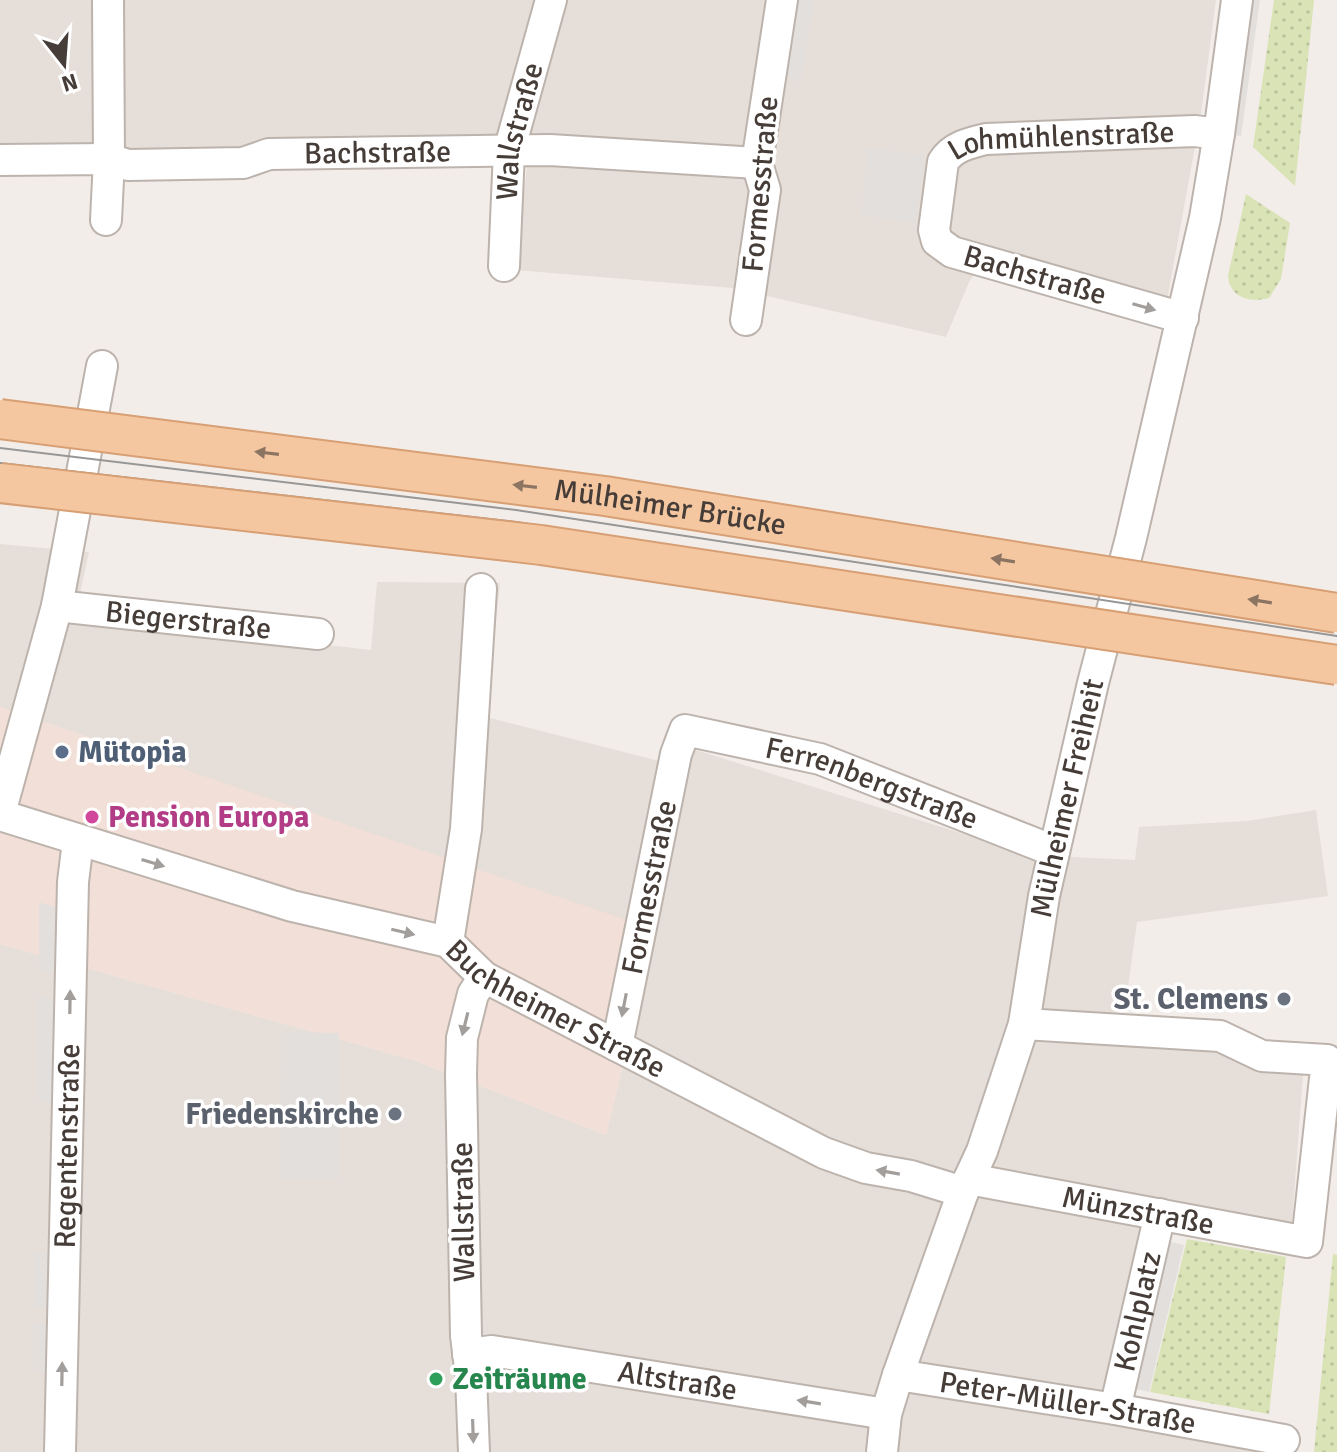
<svg xmlns="http://www.w3.org/2000/svg" width="1337" height="1452" font-family="Signika,sans-serif">
<style>
.residential{fill:#e6ded8}
.commercial{fill:#f2dfd7}
.grass{fill:url(#grass-dots)}
.parking{fill:#e2dfdd}
.lines{fill:none;stroke-linecap:round;stroke-linejoin:round}
.minor-casing{stroke:#bdb3ad;stroke-width:34}
.minor{stroke:#fff;stroke-width:30}
.tram{stroke:#979797;stroke-width:2}
.major-bridge-casing{stroke:#d79f73;stroke-width:42;stroke-linecap:butt}
.major-bridge{stroke:#f4c7a1;stroke-width:38}
.oneway{fill:#a29e9c}
.oneway2{fill:#8c7462}
.service-dot{fill:#5c6f8a;stroke:#fff;stroke-width:3}
.hotel-dot{fill:#d1479c;stroke:#fff;stroke-width:3}
.worship-dot{fill:#6b7280;stroke:#fff;stroke-width:3}
.leisure-dot{fill:#2e9e5b;stroke:#fff;stroke-width:3}
.labels{text-anchor:middle;stroke-width:7;stroke-linejoin:round;paint-order:stroke}
.street-label{font-size:30px;fill:#463d38;stroke:#fff}
.service-label{font-size:30px;font-weight:bold;fill:#4e5e75;stroke:#fff;text-anchor:start}
.hotel-label{font-size:30px;font-weight:bold;fill:#b23c85;stroke:#fff;text-anchor:start}
.worship-label{font-size:30px;font-weight:bold;fill:#5b616d;stroke:#fff;text-anchor:end}
.leisure-label{font-size:30px;font-weight:bold;fill:#27864d;stroke:#fff;text-anchor:start}
</style>
<defs>
<pattern id="grass-dots" width="8" height="8" patternUnits="userSpaceOnUse" patternTransform="scale(2)"><rect width="8" height="8" fill="#dae3b6"/><path d="M2 2h.1M6 6h.1" fill="none" stroke="#bcc49d" stroke-width="1.8" stroke-linecap="round"/></pattern>
</defs>
<rect width="100%" height="100%" fill="#f3ede9"/>
<g class="residential">
<path d="M 0,0 L 1216,0 L 1201,114 L 1164,317 L 982,264 L 970,280 L 946,337 L 733,288 L 515,270 L 528,157 L 0,160 Z"/>
<path d="M 0,544 L 89,552 L 75,616 L 371,650 L 377,582 L 500,583 L 486,717 L 679,766 L 696,750 L 1031,855 L 1135,860 L 1139,827 L 1247,821 L 1316,810 L 1328,896 L 1137,922 L 1121,1038 L 1304,1062 L 1292,1222 L 1171,1206 L 1124,1408 L 1275,1452 L 0,1452 L 0,944 L 416,1061 L 606,1135 L 656,931 L 0,707 Z"/>
</g>
<path class="commercial" d="M 0,707 L 656,930 L 606,1135 L 416,1061 L 0,944 Z"/>
<g class="grass">
<path d="M 1274,0 L 1314,0 L 1295,186 L 1253,147 Z"/>
<path d="M 1246,194 L 1290,223 L 1281,279 L 1269,298 C 1250,303 1230,298 1228,276 Z"/>
<path d="M 1187,1239 L 1286,1257 L 1269,1414 L 1150,1392 Z"/>
<path d="M 1333,1254 L 1337,1255 L 1337,1452 L 1314,1452 Z"/>
</g>
<g class="parking">
<path d="M 796,0 L 814,0 L 800,84 L 784,72 Z"/>
<path d="M 1252,0 L 1260,0 L 1241,136 L 1233,135 Z"/>
<path d="M 867,148 L 925,155 L 916,223 L 862,215 Z"/>
<path d="M 39,902 L 61,909 L 60,977 L 39,970 Z"/>
<path d="M 38,995 L 59,1004 L 57,1107 L 37,1098 Z"/>
<path d="M 281,1032 L 339,1033 L 338,1179 L 280,1178 Z"/>
<path d="M 1163,1240 L 1184,1245 L 1149,1392 L 1129,1387 Z"/>
<path d="M 35,1253 L 54,1253 L 54,1308 L 34,1308 Z"/>
<path d="M 33,1323 L 53,1327 L 52,1373 L 33,1369 Z"/>
</g>
<g class="lines">
<defs>
<g id="minor">
<path id="s1" d="M 0,160 L 109,159 L 128,165 L 243,163 L 269,154 L 550,150 L 757,163"/>
<path d="M 106,220 L 109,159 L 108,0"/>
<path id="s2" d="M 504,266 L 509,151 L 551,0"/>
<path id="s3" d="M 1183,318 L 952,252 L 937,241 L 934,230 L 943,162 C 952,147 969,143 986,139 L 1195,131 L 1219,134"/>
<path d="M 746,320 L 765,190 L 757,163 L 782,0"/>
<path id="s4" d="M 57,606 L 318,634"/>
<path d="M 0,813 L 57,606 L 102,366"/>
<path id="s5" d="M 0,815 L 292,906 L 448,942 L 484,977 L 824,1153 L 866,1168 L 911,1176 L 963,1192"/>
<path d="M 448,942 L 466,829 L 481,589"/>
<path id="s6" d="M 617,1046 L 676,754 L 685,730 L 820,759 L 1054,851"/>
<path id="s7" d="M 969,1179 L 1307,1242 L 1327,1060 L 1262,1056 L 1220,1036 L 1024,1024"/>
<path id="s8" d="M 468,1354 L 492,1351 L 886,1414"/>
<path id="s9" d="M 898,1375 L 1115,1409 L 1284,1440"/>
<path id="s10" d="M 1115,1409 L 1160,1214"/>
<path id="s11" d="M 60,1452 L 73,882 L 78,841"/>
<path d="M 474,1452 L 471,1376 L 466,1336 L 461,1074 L 462,1038 L 473,994 L 484,977"/>
<path id="s12" d="M 882,1452 L 886,1414 L 898,1375 L 963,1192 L 982,1151 L 1024,1024 L 1044,896 L 1093,683 L 1131,538 L 1205,218 L 1219,134 L 1237,0"/>
</g>
</defs>
<use href="#minor" class="minor-casing"/>
<use href="#minor" class="minor"/>
<g class="tram">
<path d="M 0,448 L 516,510 L 1337,636"/>
<path d="M 0,463 L 516,522 L 1337,650"/>
</g>
<defs>
<g id="major-bridge">
<path id="s13" d="M 0,419 L 605,496 L 1337,613"/>
<path d="M 0,483 L 541,545 L 1337,665"/>
</g>
</defs>
<use href="#major-bridge" class="major-bridge-casing"/>
<use href="#major-bridge" class="major-bridge"/>
</g>
<defs><path id="oneway-solid" d="M-6-.8H1V-3.2L6.5 0L1 3.2V.8H-6Z" transform="scale(2)"/></defs>
<g class="oneway">
<use href="#oneway-solid" transform="translate(1144 307) rotate(16)"/>
<use href="#oneway-solid" transform="translate(153 863) rotate(17)"/>
<use href="#oneway-solid" transform="translate(403 932) rotate(13)"/>
<use href="#oneway-solid" transform="translate(70 1002) rotate(-89)"/>
<use href="#oneway-solid" transform="translate(624 1005) rotate(101)"/>
<use href="#oneway-solid" transform="translate(465 1024) rotate(104)"/>
<use href="#oneway-solid" transform="translate(888 1172) rotate(-170)"/>
<use href="#oneway-solid" transform="translate(62 1374) rotate(-89)"/>
<use href="#oneway-solid" transform="translate(809 1402) rotate(-171)"/>
<use href="#oneway-solid" transform="translate(473 1431) rotate(88)"/>
</g>
<g class="oneway2">
<use href="#oneway-solid" transform="translate(267 453) rotate(-173)"/>
<use href="#oneway-solid" transform="translate(525 486) rotate(-173)"/>
<use href="#oneway-solid" transform="translate(1003 560) rotate(-171)"/>
<use href="#oneway-solid" transform="translate(1260 601) rotate(-171)"/>
</g>
<circle class="service-dot" cx="62" cy="752" r="8"/>
<circle class="hotel-dot" cx="92" cy="817" r="8"/>
<g class="worship-dot">
<circle cx="1284" cy="999" r="8"/>
<circle cx="395" cy="1114" r="8"/>
</g>
<circle class="leisure-dot" cx="436" cy="1379" r="8"/>
<g class="labels">
<g class="street-label">
<text dy="10" stroke="none"><textPath href="#s2" startOffset="136">Wallstraße</textPath></text>
<text dy="10" stroke="none"><textPath href="#s3" startOffset="464">Lohmühlenstraße</textPath></text>
<text dy="10" stroke="none"><textPath href="#s1" startOffset="380">Bachstraße</textPath></text>
<text transform="translate(760 184) rotate(-85)" y="10">Formesstraße</text>
<text transform="translate(1035 275) rotate(16)" y="10">Bachstraße</text>
<text dy="10" stroke="none"><textPath href="#s13" startOffset="676">Mülheimer Brücke</textPath></text>
<text dy="10" stroke="none"><textPath href="#s4" startOffset="132">Biegerstraße</textPath></text>
<text dy="10" stroke="none"><textPath href="#s6" startOffset="518">Ferrenbergstraße</textPath></text>
<text dy="10" stroke="none"><textPath href="#s12" startOffset="682">Mülheimer Freiheit</textPath></text>
<text dy="10" stroke="none"><textPath href="#s6" startOffset="162">Formesstraße</textPath></text>
<text dy="10" stroke="none"><textPath href="#s5" startOffset="594">Buchheimer Straße</textPath></text>
<text dy="10" stroke="none"><textPath href="#s11" startOffset="306">Regentenstraße</textPath></text>
<text dy="10" stroke="none"><textPath href="#s7" startOffset="172">Münzstraße</textPath></text>
<text transform="translate(463 1212) rotate(-91)" y="10">Wallstraße</text>
<text dy="10" stroke="none"><textPath href="#s10" startOffset="100">Kohlplatz</textPath></text>
<text dy="10" stroke="none"><textPath href="#s8" startOffset="212">Altstraße</textPath></text>
<text dy="10" stroke="none"><textPath href="#s9" startOffset="172">Peter-Müller-Straße</textPath></text>
</g>
<g class="service-label">
<text x="78" y="762">Mütopia</text>
</g>
<g class="hotel-label">
<text x="108" y="827">Pension Europa</text>
</g>
<g class="worship-label">
<text x="1268" y="1009">St. Clemens</text>
<text x="379" y="1124">Friedenskirche</text>
</g>
<g class="leisure-label">
<text x="452" y="1389">Zeiträume</text>
</g>
</g>
<g transform="translate(64 64) rotate(163)" stroke="#ffffff" stroke-width="6" paint-order="stroke">
<path d="M0-6L14 30L0 20L-14 30Z" fill="#463d38"/>
<text y="-12" font-size="22" font-weight="bold" text-anchor="middle" fill="#463d38">N</text>
</g>
</svg>
